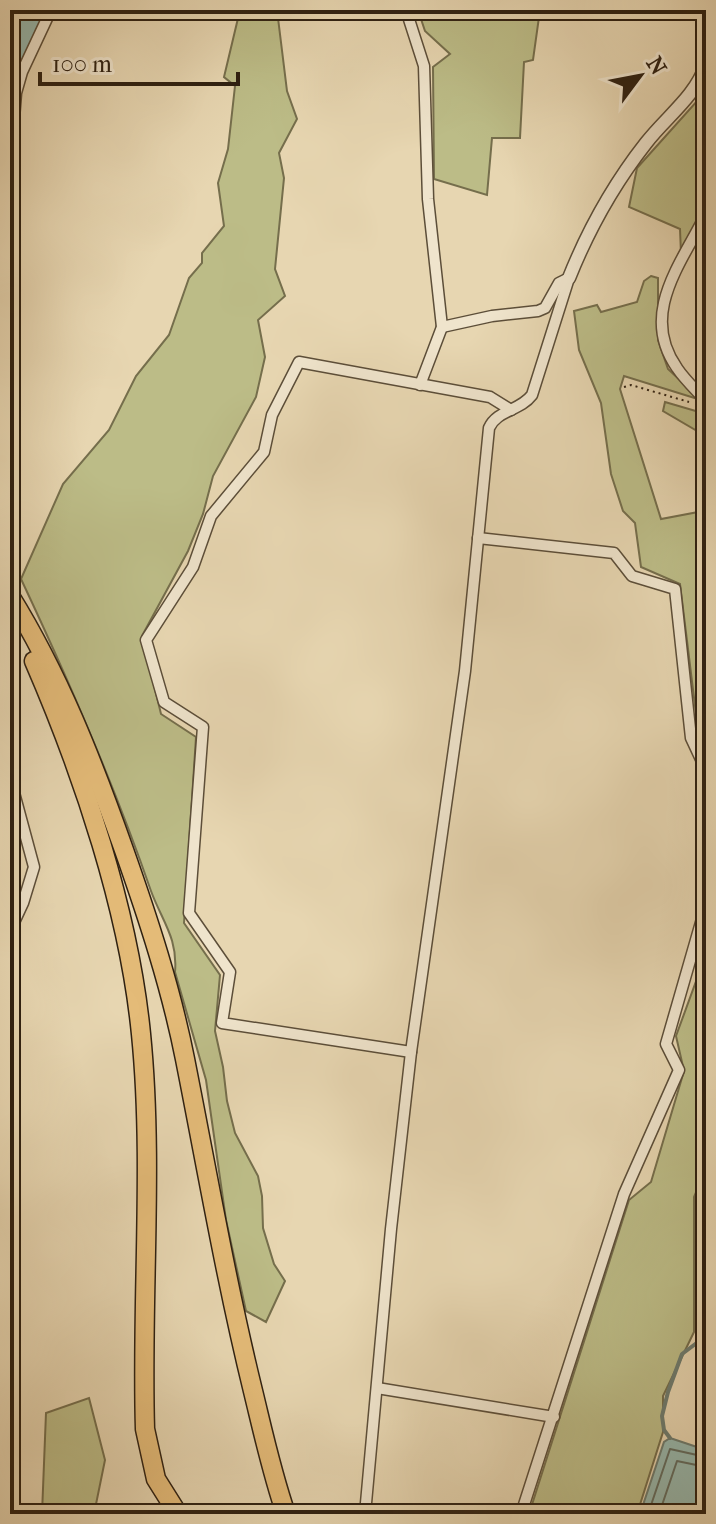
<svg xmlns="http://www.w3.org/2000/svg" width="716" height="1524" font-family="'IM FELL French Canon',serif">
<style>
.green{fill:#bcbc87;stroke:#756e4c;stroke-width:2}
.water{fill:#97b9af;stroke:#6d7c70;stroke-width:2}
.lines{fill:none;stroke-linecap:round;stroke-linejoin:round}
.shore{stroke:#626c60;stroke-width:2}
.stream{stroke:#6d7c70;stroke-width:4}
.river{stroke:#97b9af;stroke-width:24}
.minor-casing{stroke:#5c4e39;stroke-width:13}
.tertiary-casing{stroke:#5c4e39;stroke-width:15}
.motorway-casing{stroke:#2e2011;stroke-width:21}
.path{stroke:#2e2011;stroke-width:2;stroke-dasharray:2 4;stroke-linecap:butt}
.minor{stroke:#efe4cc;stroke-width:10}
.tertiary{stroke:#efe4cc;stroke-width:12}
.motorway{stroke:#e4bb78;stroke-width:18}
</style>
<rect width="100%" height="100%" fill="#e7d6b1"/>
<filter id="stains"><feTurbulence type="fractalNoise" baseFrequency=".0025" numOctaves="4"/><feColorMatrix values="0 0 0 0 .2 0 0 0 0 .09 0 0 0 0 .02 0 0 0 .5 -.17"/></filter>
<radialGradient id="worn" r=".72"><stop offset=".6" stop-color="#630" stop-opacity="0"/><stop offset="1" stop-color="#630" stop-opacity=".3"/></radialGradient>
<g class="green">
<path d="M 237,10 L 277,10 L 287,91 L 297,119 L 279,153 L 284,178 L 275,269 L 285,296 L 258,320 L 265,357 L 256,397 L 213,476 L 203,514 L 188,551 L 142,636 L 161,714 L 196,737 L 184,923 L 220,975 L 215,1031 L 223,1067 L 227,1101 L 235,1133 L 258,1176 L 262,1196 L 263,1228 L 274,1264 L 285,1281 L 266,1322 L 246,1311 L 226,1220 L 206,1080 L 175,972 C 178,938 162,921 151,891 C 114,784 69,681 21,579 L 63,484 L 109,430 L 136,376 L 169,335 L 189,278 L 202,263 L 202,253 L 224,226 L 218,183 L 228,149 L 235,86 L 224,77 L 239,14 Z"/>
<path d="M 418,10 L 540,10 L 533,60 L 524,62 L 520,138 L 492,138 L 487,195 L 434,179 L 433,67 L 450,54 L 425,31 Z"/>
<path d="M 706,91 L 706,210 L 681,254 L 680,229 L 629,207 L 637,168 Z"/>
<path d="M 651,276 L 658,278 L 658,340 L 668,369 L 701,400 L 624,376 L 620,389 L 661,519 L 698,512 L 706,506 L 706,750 L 698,730 L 680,584 L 641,567 L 635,523 L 623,511 L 611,474 L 601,403 L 579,350 L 574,311 L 597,305 L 601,312 L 637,302 L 644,281 Z"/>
<path d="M 665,402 L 706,414 L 706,442 L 697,431 L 663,411 Z"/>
<path d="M 706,954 L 706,1169 L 694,1197 L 694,1332 L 663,1396 L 663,1432 L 637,1514 L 529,1514 L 629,1200 L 651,1182 L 684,1071 L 676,1036 Z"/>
<path d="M 89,1398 L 105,1460 L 94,1514 L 42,1514 L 46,1413 Z"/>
</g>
<path class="water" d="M 670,1438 L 706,1450 L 706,1514 L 640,1514 L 664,1442 Z"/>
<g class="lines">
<g class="shore">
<path d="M 648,1514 L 670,1449 L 706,1457"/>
<path d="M 659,1514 L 677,1461 L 706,1467"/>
</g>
<path class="stream" d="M 670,1438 L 664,1430 L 662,1416 L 668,1392 L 682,1354 L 702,1339 L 706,1319"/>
<path class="river" d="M 10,56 L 32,10"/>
<defs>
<g id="minor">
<path d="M 406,10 L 424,66 L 428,199 L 442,327 L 420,385"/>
<path d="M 10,23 L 17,10"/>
<path d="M 10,169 L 16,93 L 22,72 L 51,10"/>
<path d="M 706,214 C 681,264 639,314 677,368 C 685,380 696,390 706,401"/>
<path d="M 442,327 L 492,316 L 538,311 L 545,308 L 559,283 L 569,278"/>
<path d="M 478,538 L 614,553 L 632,576 L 675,589 L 691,738 L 706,770"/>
<path d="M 10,778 L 34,867 L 23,903 L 10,931"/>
<path d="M 411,1052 L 222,1023 L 230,972 L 189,913 L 203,727 L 164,702 L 146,640 L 193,567 L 211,516 L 264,452 L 272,415 L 299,362 L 490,397 L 511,410"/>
<path d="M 377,1388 L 554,1417"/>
<path d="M 365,1514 L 391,1229 L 411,1052 L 465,671 L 489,428 C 497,410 520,411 532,395 L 569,278"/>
<path d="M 521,1514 L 624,1194 L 679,1070 L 666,1044 L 706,905"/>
</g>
<path id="tertiary" d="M 569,278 C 589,228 613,185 646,143 C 666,117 695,97 706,65"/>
<g id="motorway">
<path d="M 10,596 C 59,675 93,762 124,850 C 148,918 171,988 185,1059 C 207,1170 226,1281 253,1391 C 263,1432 272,1474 286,1514"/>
<path d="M 34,661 C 83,774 129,911 141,1034 C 154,1163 141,1299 145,1429 L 156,1479 L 178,1514"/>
</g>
</defs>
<use href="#minor" class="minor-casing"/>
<use href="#tertiary" class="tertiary-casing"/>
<use href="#motorway" class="motorway-casing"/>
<path class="path" d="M 624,387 L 631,385 L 689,402"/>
<use href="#minor" class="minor"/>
<use href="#tertiary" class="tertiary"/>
<use href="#motorway" class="motorway"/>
</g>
<rect width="716" height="1524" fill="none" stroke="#e7d6b1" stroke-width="40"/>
<rect x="12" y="12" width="692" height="1500" fill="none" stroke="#2e2011" stroke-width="4"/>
<rect x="20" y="20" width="676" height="1484" fill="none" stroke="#2e2011" stroke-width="2"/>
<g transform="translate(640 76) rotate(58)" stroke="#efe4cc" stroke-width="6" paint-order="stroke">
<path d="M0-6L14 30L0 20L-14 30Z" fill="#2e2011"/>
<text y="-12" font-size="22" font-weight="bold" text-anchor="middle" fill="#2e2011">N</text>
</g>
<path d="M40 72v12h198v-12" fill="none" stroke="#2e2011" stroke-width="4"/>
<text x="52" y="72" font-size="24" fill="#2e2011" stroke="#efe4cc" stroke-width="6" paint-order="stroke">100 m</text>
<rect width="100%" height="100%" filter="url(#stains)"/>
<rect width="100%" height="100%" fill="url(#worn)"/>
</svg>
